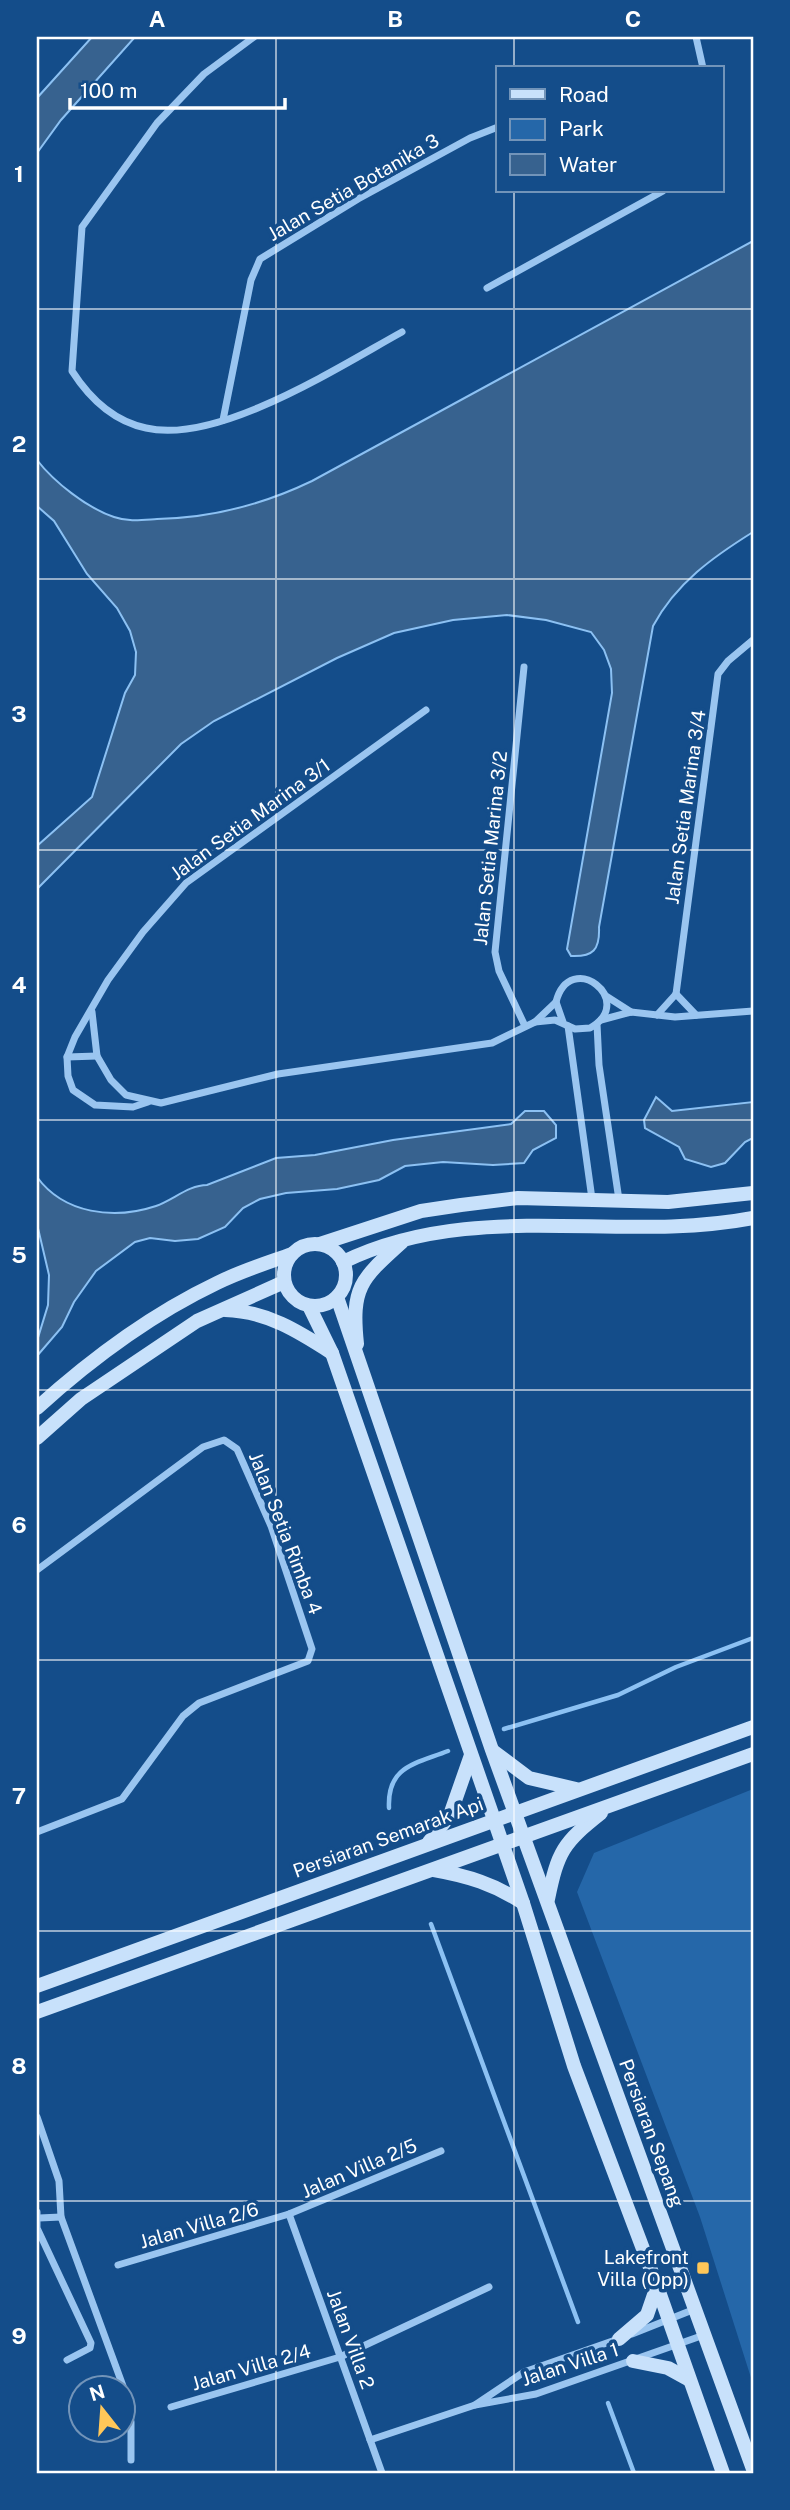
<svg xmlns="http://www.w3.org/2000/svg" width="790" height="2510" font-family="'Public Sans',sans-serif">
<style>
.green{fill:#2567a9}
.water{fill:#37628f;stroke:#8cc1f3;stroke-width:2}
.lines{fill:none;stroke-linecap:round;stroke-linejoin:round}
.stream{stroke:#8cc1f3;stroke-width:4.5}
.street{stroke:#9ac5f0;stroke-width:7}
.secondary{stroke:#c8e1fb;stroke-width:14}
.grid{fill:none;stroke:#fff;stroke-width:2;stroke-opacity:0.55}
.poi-dot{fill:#ffc759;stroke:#144d8a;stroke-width:2.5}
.labels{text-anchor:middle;stroke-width:7;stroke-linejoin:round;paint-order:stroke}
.street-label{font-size:19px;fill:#fff;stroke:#144d8a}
.poi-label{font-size:19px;fill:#fff;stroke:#144d8a;text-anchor:end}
.neatline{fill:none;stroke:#fff;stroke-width:2.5}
.grid-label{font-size:23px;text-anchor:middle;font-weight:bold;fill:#fff}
</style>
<rect width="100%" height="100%" fill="#144d8a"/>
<path class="green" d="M 753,1789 L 753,2384 L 700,2217 L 577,1892 L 594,1853 Z"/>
<g class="water">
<path d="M 92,37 L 135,37 L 61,120 L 37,153 L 37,98 Z"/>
<path d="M 753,241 L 753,532 C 713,557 676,583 653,626 L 599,927 C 600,950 593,957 571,956 L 567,949 L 612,693 L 611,669 L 604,650 L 591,632 L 546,620 L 507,615 L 453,620 L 394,633 L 337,658 L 214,721 L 181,744 L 37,889 L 37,846 L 92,797 L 125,693 L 135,675 L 136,652 L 130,631 L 117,608 L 87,574 L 54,521 L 37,506 L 37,460 C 54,482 87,508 114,517 C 128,522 142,520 157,519 C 212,518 262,505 312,481 Z"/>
<path d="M 656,1097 L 672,1111 L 753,1102 L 753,1138 L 745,1142 L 725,1163 L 711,1167 L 685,1159 L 679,1147 L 645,1128 L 644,1120 Z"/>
<path d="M 525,1111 L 544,1111 L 556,1125 L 556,1138 L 533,1150 L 524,1163 L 493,1165 L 443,1162 L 405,1166 L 379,1180 L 337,1189 L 286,1193 L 260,1199 L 243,1208 L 225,1227 L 198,1239 L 175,1241 L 150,1238 L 135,1242 L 96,1271 L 74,1302 L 62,1327 L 37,1356 L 37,1341 L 48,1305 L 49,1275 L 37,1224 L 37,1177 C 64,1214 114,1220 156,1206 C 173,1200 189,1185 207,1185 L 276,1158 L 315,1155 L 393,1140 L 511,1124 Z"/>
</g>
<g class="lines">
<g class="stream">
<path d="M 504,1729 L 618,1695 L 676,1667 L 753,1638"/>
<path d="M 389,1808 C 387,1766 415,1764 448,1751"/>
<path d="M 431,1924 L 578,2322"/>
<path d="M 608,2403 L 634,2473"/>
</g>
<g class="street">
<path d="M 254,37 L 204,74 L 157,123 L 82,227 L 72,371 C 90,399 113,421 146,428 C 218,445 340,366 402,332"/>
<path d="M 696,37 L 703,68"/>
<path d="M 487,288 L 663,191"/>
<path d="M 223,420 L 251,280 L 260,259 L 358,199 L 470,138 L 498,127"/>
<path d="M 524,667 L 495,952 L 499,971 L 525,1026"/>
<path d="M 676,994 L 718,674 L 728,661 L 753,640"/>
<path d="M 676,994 L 696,1015"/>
<path d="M 606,996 L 631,1012"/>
<path d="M 92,1012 L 97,1056 L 111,1080 L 126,1095 L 161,1103 L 278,1074 L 492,1043 L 535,1022 L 556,1002"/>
<path d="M 657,1015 L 676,994"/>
<path d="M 601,1020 L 631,1012 L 675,1017 L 753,1011"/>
<path d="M 535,1022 L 555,1020 L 575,1029 L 590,1028 C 638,1001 570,948 556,1002 L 563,1022"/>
<path d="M 597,1024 L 599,1065 L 619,1200"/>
<path d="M 568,1026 L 592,1199"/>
<path d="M 67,1057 L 97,1056"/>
<path d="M 148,1102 L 133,1107 L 95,1105 L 73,1090 L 68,1076 L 67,1057 L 75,1037 L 108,980 L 143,932 L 186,883 L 426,710"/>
<path d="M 37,1570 L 203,1447 L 224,1440 L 237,1449 L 271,1526 L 312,1649 L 308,1661 L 199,1703 L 183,1716 L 122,1799 L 37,1832"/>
<path d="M 37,2117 L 59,2181 L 61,2217 L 123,2386 L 131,2422 L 131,2460"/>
<path d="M 37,2212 L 37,2228 L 91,2343 L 90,2348 L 67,2360"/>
<path d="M 289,2214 L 382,2473"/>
<path d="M 39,2218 L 61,2217"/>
<path d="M 118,2265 L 289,2214 L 441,2151"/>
<path d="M 632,2334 L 695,2309"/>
<path d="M 621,2338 L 524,2372 L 475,2405 L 536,2394 L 704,2335"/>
<path d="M 171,2407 L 340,2357 L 489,2287"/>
<path d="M 370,2440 L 475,2405"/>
</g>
<g class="secondary">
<path d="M 320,1244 L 421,1211 L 461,1205 L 518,1198 L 668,1202 L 753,1193"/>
<circle cx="315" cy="1275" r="31"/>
<path d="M 343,1262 C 474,1198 617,1244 753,1218"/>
<path d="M 337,1297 L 492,1750 L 753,2469"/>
<path d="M 309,1306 L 332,1353 L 523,1903 L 574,2066 L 657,2286 L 723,2473"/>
<path d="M 225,1310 C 266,1311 298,1331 332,1353"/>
<path d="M 357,1344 C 351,1287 361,1279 402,1242"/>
<path d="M 37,1408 C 90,1360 152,1314 217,1283 C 241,1271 267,1263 292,1254"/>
<path d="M 37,1438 L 81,1399 L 197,1321 L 284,1282"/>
<path d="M 493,1751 L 529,1778 L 576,1789"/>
<path d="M 429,1842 L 450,1815 L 471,1755"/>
<path d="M 434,1870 C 468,1876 494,1884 523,1903"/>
<path d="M 548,1899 C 558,1851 563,1843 601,1813"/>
<path d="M 37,1986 L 753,1727"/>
<path d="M 37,2012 L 753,1754"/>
<path d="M 619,2339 L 647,2315 L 657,2286"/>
<path d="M 633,2361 L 668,2368 L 688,2379"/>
</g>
</g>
<path class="grid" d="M 276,37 L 276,2473M 514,37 L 514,68M 514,191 L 514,2473M 37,309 L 753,309M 37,579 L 753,579M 37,850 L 753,850M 37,1120 L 753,1120M 37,1390 L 753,1390M 37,1660 L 753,1660M 37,1931 L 753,1931M 37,2201 L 753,2201"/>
<rect class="poi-dot" x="696" y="2261" width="14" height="14" rx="3.5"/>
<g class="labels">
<g class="street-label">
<text transform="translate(353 187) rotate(-30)" y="7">Jalan Setia Botanika 3</text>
<text transform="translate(685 807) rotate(-82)" y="7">Jalan Setia Marina 3/4</text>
<text transform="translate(250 819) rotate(-36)" y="7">Jalan Setia Marina 3/1</text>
<text transform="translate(490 848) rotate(-84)" y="7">Jalan Setia Marina 3/2</text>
<text transform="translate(286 1533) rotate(69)" y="7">Jalan Setia Rimba 4</text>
<text transform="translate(388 1837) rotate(-20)" y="7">Persiaran Semarak Api</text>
<text transform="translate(652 2133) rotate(70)" y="7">Persiaran Sepang</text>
<text transform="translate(359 2168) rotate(-23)" y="7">Jalan Villa 2/5</text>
<text transform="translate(199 2225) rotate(-16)" y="7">Jalan Villa 2/6</text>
<text transform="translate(351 2339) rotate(70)" y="7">Jalan Villa 2</text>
<text transform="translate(570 2364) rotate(-18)" y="7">Jalan Villa 1</text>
<text transform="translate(251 2367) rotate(-16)" y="7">Jalan Villa 2/4</text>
</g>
<g class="poi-label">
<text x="689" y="2264">Lakefront<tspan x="689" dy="22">Villa (Opp)</tspan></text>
</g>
</g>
<rect width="790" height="2510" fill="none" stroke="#144d8a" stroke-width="77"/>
<rect x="496" y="66" width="228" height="126" fill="#144d8a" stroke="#7294b9" stroke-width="2"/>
<rect x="510" y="89" width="35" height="10" fill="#c8e1fb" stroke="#7294b9" stroke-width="2"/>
<text x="559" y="102" font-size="21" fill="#ffffff">Road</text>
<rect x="510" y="119" width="35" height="21" fill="#2567a9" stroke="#7294b9" stroke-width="2"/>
<text x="559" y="136" font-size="21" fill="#ffffff">Park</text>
<rect x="510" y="154" width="35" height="21" fill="#37628f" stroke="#7294b9" stroke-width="2"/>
<text x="559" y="172" font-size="21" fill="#ffffff">Water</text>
<g transform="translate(102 2409) rotate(343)"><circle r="33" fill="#144d8a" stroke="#7294b9" stroke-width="2"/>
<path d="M0-5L12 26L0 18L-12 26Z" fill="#ffc759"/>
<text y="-10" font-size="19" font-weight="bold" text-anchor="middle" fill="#ffffff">N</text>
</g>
<path d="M70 98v10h215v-10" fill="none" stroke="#ffffff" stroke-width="3.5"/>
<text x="80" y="98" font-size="21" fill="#ffffff" stroke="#144d8a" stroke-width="5" paint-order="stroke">100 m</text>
<rect x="38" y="38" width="714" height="2434" class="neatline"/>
<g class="grid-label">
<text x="157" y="27">A</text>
<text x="395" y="27">B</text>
<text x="633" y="27">C</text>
<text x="19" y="182">1</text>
<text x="19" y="452">2</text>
<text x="19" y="722">3</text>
<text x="19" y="993">4</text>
<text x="19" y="1263">5</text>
<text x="19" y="1533">6</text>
<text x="19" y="1804">7</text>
<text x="19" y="2074">8</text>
<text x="19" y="2344">9</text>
</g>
</svg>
